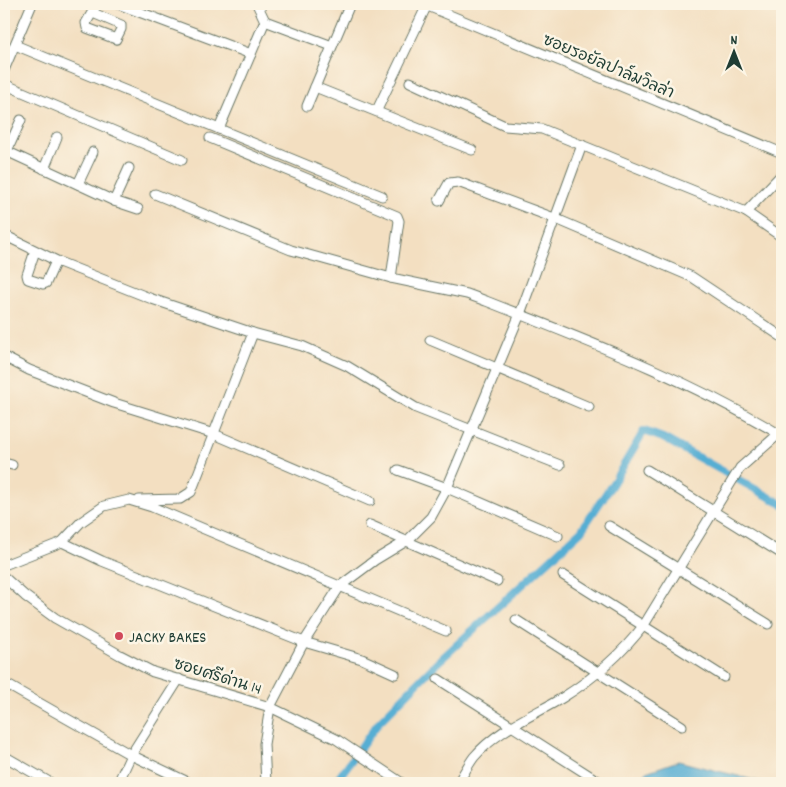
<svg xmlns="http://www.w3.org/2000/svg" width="786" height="787" font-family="Dekko,'Playpen Sans Thai',sans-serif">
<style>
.water{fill:#56aed3;stroke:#3a7684}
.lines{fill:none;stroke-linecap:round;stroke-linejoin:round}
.canal{stroke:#56aed3;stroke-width:8}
.street-casing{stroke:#697665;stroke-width:11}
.street{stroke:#fff;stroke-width:9}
.poi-dot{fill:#d1495b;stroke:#fcf5e5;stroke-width:2}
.labels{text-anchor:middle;stroke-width:5;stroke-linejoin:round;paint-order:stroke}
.street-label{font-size:16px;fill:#1f3d34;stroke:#fcf5e5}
.poi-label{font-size:16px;fill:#1f3d34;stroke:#fcf5e5;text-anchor:start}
</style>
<rect width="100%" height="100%" fill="#fcf5e5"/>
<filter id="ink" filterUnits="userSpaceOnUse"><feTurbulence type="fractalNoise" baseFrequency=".02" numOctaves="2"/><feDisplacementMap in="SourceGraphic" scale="10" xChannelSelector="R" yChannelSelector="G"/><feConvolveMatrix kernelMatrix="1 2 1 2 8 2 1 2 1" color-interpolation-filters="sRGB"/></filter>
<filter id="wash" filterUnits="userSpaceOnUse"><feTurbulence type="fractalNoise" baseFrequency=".0096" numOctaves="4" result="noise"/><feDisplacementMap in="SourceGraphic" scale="20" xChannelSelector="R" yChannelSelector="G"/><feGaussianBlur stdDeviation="1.12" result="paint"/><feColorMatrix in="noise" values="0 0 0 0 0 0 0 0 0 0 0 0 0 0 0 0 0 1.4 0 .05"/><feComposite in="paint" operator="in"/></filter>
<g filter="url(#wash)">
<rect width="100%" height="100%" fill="#f3dfc1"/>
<path class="water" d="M 678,761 L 762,782 L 764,783 L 638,783 L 646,772 Z"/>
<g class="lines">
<path class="canal" d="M 335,783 L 379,722 L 437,663 L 581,531 L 613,483 L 644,431 L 663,438 L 782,504"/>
</g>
</g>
<g filter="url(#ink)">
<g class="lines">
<defs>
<g id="street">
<path d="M 118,4 L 251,54"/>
<path d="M 423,4 L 782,153"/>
<path d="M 93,13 L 121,25 L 121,29 L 116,39 L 87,28 L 86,23 L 97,4"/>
<path d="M 265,21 L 332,46"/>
<path d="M 15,45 L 382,196"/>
<path d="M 4,70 L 32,4"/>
<path d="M 410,82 L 505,126 L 542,129 L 746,212 L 782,237"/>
<path d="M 4,84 L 182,160"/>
<path d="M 315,87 L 472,150"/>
<path d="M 307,106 L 350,4"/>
<path d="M 377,110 L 427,5"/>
<path d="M 219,129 L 265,21 L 257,4"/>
<path d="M 210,138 L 397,216 L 399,221 L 391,278"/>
<path d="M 4,150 L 114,201 L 138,209"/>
<path d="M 7,151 L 21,120"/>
<path d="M 44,169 L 57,137"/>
<path d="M 78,184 L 93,152"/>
<path d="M 155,194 L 291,250 L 391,278 L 467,294 L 486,301 C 587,341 689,379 782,436"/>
<path d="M 114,201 L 129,168"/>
<path d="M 439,201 L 449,183 L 458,182 L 554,218 L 692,277 L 782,337"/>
<path d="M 746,212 L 782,174"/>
<path d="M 4,235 L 59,262 L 152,299 L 253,333 L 302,346 L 347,366 L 416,408 L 560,465"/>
<path d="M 35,251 L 27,275 L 28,279 L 43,284 L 46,283 L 56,261"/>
<path d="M 430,340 L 589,407"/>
<path d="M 4,357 L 29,370 L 114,403 L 214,434 L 370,501"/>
<path d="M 4,463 L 12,465"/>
<path d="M 398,470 L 447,488 L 558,536"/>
<path d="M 647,470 L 779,552"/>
<path d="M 139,500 L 180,499 L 191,492 L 253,333"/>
<path d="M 370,525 L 497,581"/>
<path d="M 609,526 L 768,624"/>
<path d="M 62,542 L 102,561 L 304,642 L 362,659 L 395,674"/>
<path d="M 4,565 L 62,542 L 81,522 L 104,506 L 129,500 L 152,507 L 446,631"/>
<path d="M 563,575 L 724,677"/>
<path d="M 4,577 L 25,596 L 55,618 L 120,655 L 153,672 L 270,707 L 336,739 L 402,783"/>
<path d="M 516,620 L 682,726"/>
<path d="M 438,679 L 601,783"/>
<path d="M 4,683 L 131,755 L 190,783"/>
<path d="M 4,756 L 51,783"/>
<path d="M 118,783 L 131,755 L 179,679"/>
<path d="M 266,783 L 264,744 L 270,707 L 304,642 L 340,586 L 375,560 L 408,540 L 431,517 L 447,488 L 520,314 L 582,145"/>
<path d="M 458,783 C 463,775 468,765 474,757 C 497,730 532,716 562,698 C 594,678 621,655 644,625 L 740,468 L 782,431"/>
</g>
</defs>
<use href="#street" class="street-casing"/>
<use href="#street" class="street"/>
</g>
</g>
<circle class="poi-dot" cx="119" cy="636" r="5"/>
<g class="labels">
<g class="street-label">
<text transform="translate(609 65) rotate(23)" y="6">ซอยรอยัลปาล์มวิลล่า</text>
<text transform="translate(218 675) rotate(17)" y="6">ซอยศรีด่าน 14</text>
</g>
<g class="poi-label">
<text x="129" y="642">JACKY BAKES</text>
</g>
</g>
<rect width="786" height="787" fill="none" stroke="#fcf5e5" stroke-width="20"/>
<g transform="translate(734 52)" stroke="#fcf5e5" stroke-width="4" paint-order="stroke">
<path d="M0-4L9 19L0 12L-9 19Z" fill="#1f3d34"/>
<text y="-8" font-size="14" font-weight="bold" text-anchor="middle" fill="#1f3d34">N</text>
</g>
</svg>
